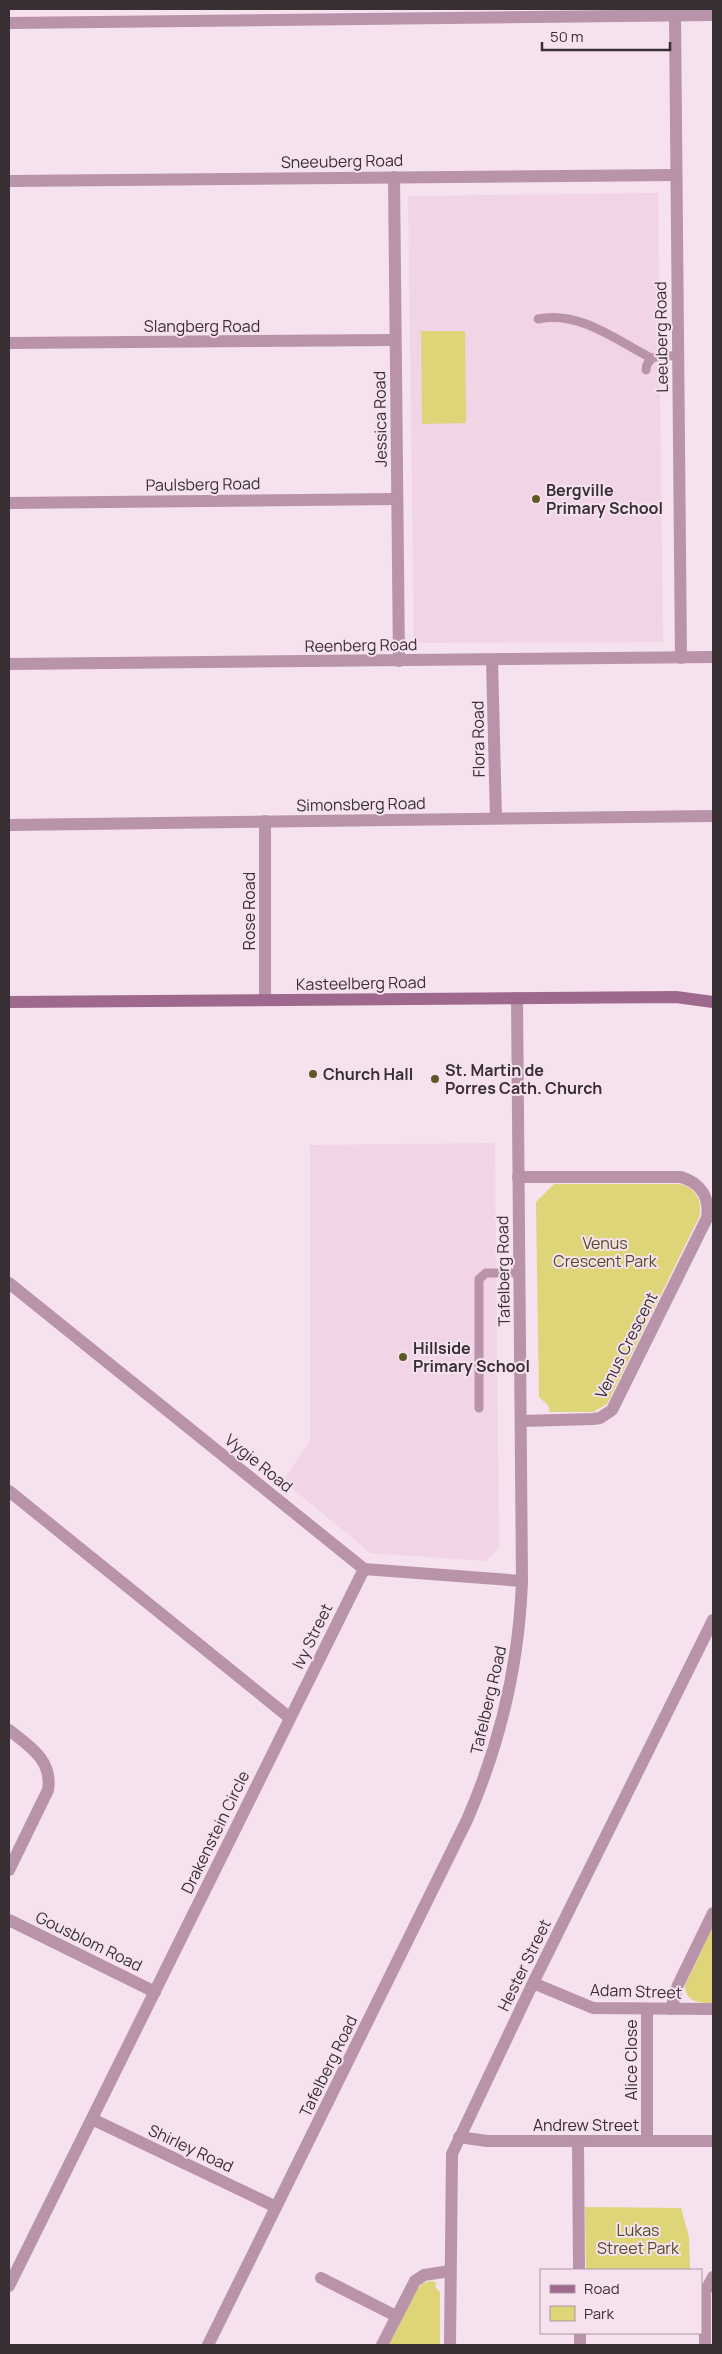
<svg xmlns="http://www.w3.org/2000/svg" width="722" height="2354" font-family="Manrope,sans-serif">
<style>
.built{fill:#f1d4e6}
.green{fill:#ded478}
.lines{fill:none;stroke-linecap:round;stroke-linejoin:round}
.lane{stroke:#b893aa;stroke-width:9}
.street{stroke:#b893aa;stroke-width:12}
.secondary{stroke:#9e698c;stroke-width:12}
.poi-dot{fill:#5d5824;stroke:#f6e1ee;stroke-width:2}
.labels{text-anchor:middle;stroke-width:4;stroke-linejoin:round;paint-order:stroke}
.street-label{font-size:16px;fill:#372f34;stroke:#f6e1ee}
.poi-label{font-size:16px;font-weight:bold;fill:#372f34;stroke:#f6e1ee;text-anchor:start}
.park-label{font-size:16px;fill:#514d23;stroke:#f6e1ee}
</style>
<rect width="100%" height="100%" fill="#f6e1ee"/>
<g class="built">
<path d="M 658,193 L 663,642 L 414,643 L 408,196 Z"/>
<path d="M 495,1143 L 499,1548 L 486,1561 L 371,1553 L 283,1481 L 310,1440 L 310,1145 Z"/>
</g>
<g class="green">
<path d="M 421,331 L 465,331 L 466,423 L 422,424 Z"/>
<path d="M 554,1184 L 680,1184 C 696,1188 703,1201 699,1217 L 607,1404 L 593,1412 L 550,1412 L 548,1405 L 539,1397 L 536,1202 Z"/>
<path d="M 713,1927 L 713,2003 C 699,2003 685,2002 685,1985 Z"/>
<path d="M 585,2207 L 681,2208 L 689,2237 L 690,2270 L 586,2270 Z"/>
<path d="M 432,2281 L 437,2283 L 435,2286 L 440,2293 L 440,2345 L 389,2345 L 417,2289 L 423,2283 Z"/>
</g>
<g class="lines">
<g class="lane">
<path d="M 538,319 C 578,310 616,340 651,358"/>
<path d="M 646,370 C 647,353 664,356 678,356"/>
<path d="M 479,1408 L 479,1279 L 486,1273 L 520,1273"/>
</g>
<g class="street">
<path d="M 675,16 L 681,658"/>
<path d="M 9,23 L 713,15"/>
<path d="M 394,177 L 399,661"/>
<path d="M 9,181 L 676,175"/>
<path d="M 9,343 L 395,340"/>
<path d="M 9,503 L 397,499"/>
<path d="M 492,660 L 496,818"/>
<path d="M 9,664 L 713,657"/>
<path d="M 265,821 L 265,1000"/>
<path d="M 9,825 L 713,816"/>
<path d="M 518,1177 L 681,1177 C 701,1183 710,1198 707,1218 L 612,1410 L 600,1418 L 593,1419 L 521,1421"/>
<path d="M 9,1283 L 364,1569 L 522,1581"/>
<path d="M 9,1491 L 290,1718"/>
<path d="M 9,1730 C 29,1746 53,1760 48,1790 L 9,1870"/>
<path d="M 9,1920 L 155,1992"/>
<path d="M 533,1983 L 593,2008 L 713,2009"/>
<path d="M 671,2009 L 678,1985 L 713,1913"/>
<path d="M 647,2010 L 647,2141"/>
<path d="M 92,2119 L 276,2207"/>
<path d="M 459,2137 L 487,2141 L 713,2141"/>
<path d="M 578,2141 L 579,2270"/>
<path d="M 321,2278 L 396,2316"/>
<path d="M 9,2286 L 364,1569"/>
<path d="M 580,2333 L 580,2345"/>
<path d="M 208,2345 L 467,1820 C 501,1742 519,1665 522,1581 L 517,998"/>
<path d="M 382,2345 L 415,2281 L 424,2275 L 450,2271"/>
<path d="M 450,2345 L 452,2154 L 533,1983 L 713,1620"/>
<path d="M 705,2345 L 705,2292 L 713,2277"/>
</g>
<path class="secondary" d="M 9,1002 L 676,997 L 713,1002"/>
</g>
<g class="poi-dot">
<circle cx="536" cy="499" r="5"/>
<circle cx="313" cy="1074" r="5"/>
<circle cx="435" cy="1079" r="5"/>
<circle cx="403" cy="1357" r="5"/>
</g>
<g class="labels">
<g class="street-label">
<text transform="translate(342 161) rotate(-1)" y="6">Sneeuberg Road</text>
<text x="202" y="332">Slangberg Road</text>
<text transform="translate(661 337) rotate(-91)" y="6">Leeuberg Road</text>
<text transform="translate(380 419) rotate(-91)" y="6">Jessica Road</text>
<text transform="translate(203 484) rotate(-1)" y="6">Paulsberg Road</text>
<text transform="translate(361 645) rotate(-1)" y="6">Reenberg Road</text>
<text transform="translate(478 739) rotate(-91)" y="6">Flora Road</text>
<text transform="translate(361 804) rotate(-1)" y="6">Simonsberg Road</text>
<text transform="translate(249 911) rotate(-90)" y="6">Rose Road</text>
<text transform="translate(361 983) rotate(-1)" y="6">Kasteelberg Road</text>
<text transform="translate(503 1271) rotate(-91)" y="6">Tafelberg Road</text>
<text transform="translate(626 1345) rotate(-63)" y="6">Venus Crescent</text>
<text transform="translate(259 1463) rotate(39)" y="6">Vygie Road</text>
<text transform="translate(312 1636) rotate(-64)" y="6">Ivy Street</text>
<text transform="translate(488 1700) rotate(-77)" y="6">Tafelberg Road</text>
<text transform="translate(215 1832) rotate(-64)" y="6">Drakenstein Circle</text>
<text transform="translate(89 1941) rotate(26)" y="6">Gousblom Road</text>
<text transform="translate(524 1965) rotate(-64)" y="6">Hester Street</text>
<text transform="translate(636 1991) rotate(2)" y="6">Adam Street</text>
<text transform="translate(631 2060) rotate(-90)" y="6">Alice Close</text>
<text transform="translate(328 2066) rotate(-64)" y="6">Tafelberg Road</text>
<text x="586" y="2131">Andrew Street</text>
<text transform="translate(191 2148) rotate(25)" y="6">Shirley Road</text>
</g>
<g class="poi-label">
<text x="546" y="496">Bergville<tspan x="546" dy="18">Primary School</tspan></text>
<text x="445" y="1076">St. Martin de<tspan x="445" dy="18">Porres Cath. Church</tspan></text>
<text x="323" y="1080">Church Hall</text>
<text x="413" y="1354">Hillside<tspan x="413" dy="18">Primary School</tspan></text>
</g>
<g class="park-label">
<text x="605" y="1249">Venus<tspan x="605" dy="18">Crescent Park</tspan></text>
<text x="638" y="2236">Lukas<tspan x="638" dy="18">Street Park</tspan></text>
</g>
</g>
<rect width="722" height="2354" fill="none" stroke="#372f34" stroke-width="20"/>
<rect x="540" y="2269" width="162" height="65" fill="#f6e1ee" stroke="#aa9aa4"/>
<rect x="550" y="2285" width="25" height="8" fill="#9e698c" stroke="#aa9aa4"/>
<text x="584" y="2294" font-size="15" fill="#372f34">Road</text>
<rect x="550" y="2306" width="25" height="15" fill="#ded478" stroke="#aa9aa4"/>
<text x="584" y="2319" font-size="15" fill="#372f34">Park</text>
<path d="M542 42v8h128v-8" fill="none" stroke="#372f34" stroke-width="2.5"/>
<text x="550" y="42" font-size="15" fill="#372f34" stroke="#f6e1ee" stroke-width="4" paint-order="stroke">50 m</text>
</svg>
